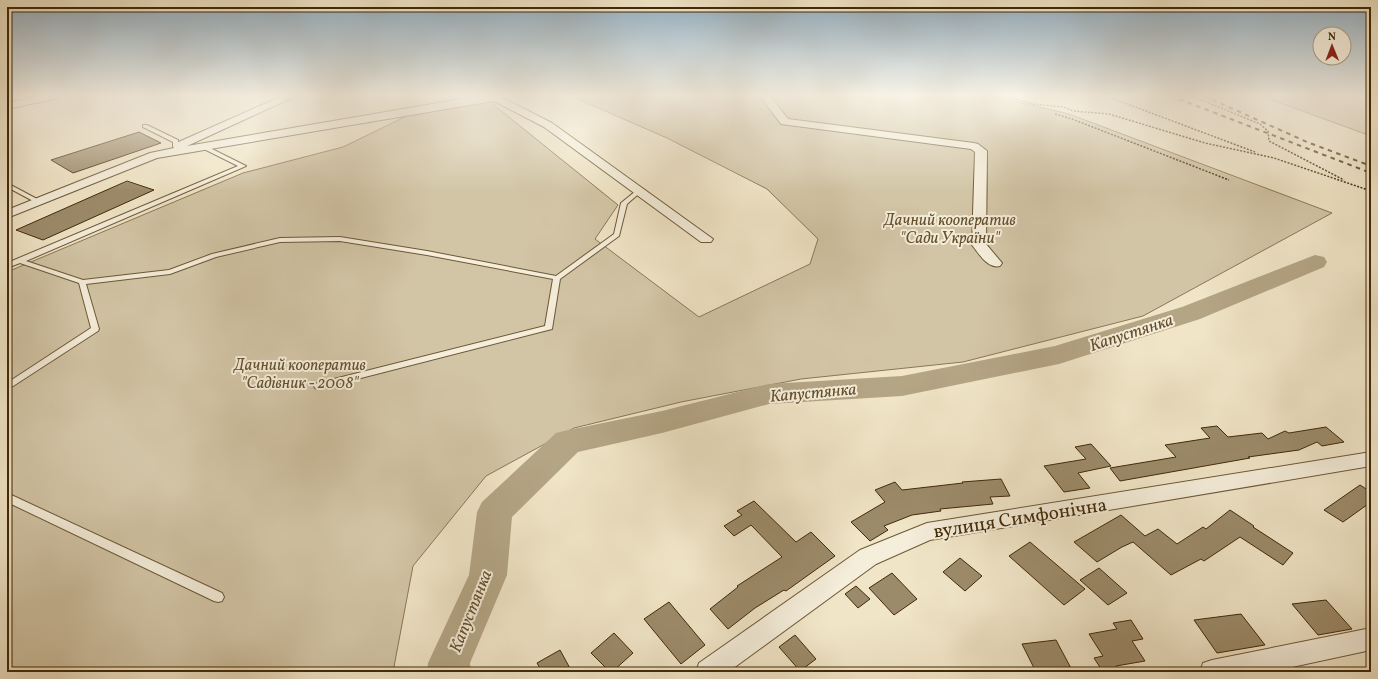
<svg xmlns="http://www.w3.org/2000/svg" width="1378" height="679" font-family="Vollkorn,serif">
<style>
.green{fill:#d2c5a6;stroke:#8a7756}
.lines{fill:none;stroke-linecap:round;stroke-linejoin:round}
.river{fill:#b4a585;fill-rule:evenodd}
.building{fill:#9c8b6a;stroke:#412906}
.lane-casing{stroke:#6d5836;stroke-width:2}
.street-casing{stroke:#6d5836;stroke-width:2}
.path{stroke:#412906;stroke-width:1.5;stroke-dasharray:2 1.5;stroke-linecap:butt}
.lane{fill:#f5eedb;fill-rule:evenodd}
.street{fill:#f5eedb;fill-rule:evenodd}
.rail{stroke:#412906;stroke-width:2;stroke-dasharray:4.5 4.5;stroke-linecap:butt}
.labels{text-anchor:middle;stroke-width:4;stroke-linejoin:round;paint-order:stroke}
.park-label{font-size:16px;font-style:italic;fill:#65502e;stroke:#f5eedb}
.water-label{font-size:17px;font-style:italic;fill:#644e2c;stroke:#f5eedb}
.near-street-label{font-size:19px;fill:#412906;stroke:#f5eedb}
</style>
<rect width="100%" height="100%" fill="#f0e5c7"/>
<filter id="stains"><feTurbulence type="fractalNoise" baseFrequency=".005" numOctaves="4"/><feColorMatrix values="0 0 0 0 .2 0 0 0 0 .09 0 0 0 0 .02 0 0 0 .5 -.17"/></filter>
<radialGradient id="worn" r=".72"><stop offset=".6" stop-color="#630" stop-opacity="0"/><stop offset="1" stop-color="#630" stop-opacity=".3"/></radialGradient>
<g class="green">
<path d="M 571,96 L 992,96 L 1069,114 L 1332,213 L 1143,316 L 963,362 L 801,379 L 681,402 L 574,428 L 486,476 L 413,566 L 393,672 L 7,672 L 7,272 L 243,173 L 343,147 L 417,111 L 489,101 L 618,205 L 595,239 L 699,317 L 810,264 L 818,239 L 767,189 L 667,138 Z"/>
<path d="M 1261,96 L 1371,96 L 1371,136 Z"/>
</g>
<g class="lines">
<path class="river" d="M 1315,255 L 1324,257 L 1327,262 L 1324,267 L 1200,319 L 1059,364 L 902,396 L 769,404 L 662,433 L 578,452 L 512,517 L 507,575 L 470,663 L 471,672 L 427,672 L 428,663 L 469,575 L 477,512 L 482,502 L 556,433 L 568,430 L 662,411 L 769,384 L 902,376 L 1055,346 L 1182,307 Z"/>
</g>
<g class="building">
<path d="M 139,132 L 161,143 L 73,173 L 51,160 Z"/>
<path d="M 127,181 L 154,190 L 43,240 L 16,230 Z"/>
<path d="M 1217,426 L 1228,437 L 1262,433 L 1268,439 L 1285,431 L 1289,433 L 1326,427 L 1344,442 L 1322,446 L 1317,442 L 1299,450 L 1248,457 L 1250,458 L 1120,481 L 1110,468 L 1176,457 L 1165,445 L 1210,438 L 1201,428 Z"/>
<path d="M 1091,444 L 1111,466 L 1078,473 L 1090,488 L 1064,492 L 1044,466 L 1086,459 L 1075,447 Z"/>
<path d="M 1001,479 L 1010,496 L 990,497 L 993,504 L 940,509 L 941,511 L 912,515 L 884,526 L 888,530 L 870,541 L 851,522 L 885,502 L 875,490 L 895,482 L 902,490 L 963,483 L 962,482 Z"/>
<path d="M 1360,485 L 1371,492 L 1371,502 L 1343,522 L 1324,510 Z"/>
<path d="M 754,501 L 796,542 L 811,532 L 835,556 L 786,591 L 784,590 L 755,608 L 728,629 L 710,609 L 738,587 L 737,586 L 782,557 L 751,525 L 734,536 L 724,526 L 742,515 L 737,511 Z"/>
<path d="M 1230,510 L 1254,526 L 1253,527 L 1293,553 L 1283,565 L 1240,537 L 1204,561 L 1201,559 L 1171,575 L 1133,542 L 1122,547 L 1097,562 L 1074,542 L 1121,515 L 1145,536 L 1158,529 L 1177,544 L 1203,527 L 1206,529 Z"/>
<path d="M 1030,542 L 1085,589 L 1064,605 L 1009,556 Z"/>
<path d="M 960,558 L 982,576 L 965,591 L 943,572 Z"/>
<path d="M 1099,568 L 1127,593 L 1108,605 L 1080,580 Z"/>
<path d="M 892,573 L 917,599 L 894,615 L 869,588 Z"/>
<path d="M 856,586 L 870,599 L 858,608 L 845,594 Z"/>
<path d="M 1326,600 L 1352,629 L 1318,635 L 1292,604 Z"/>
<path d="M 669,602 L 705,645 L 681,664 L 644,619 Z"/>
<path d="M 1241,614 L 1265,645 L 1217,653 L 1194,620 Z"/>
<path d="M 1131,620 L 1143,639 L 1132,641 L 1145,661 L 1116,666 L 1119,672 L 1103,672 L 1094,658 L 1103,656 L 1089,634 L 1117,629 L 1113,623 Z"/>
<path d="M 614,633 L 633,653 L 612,672 L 610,672 L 591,653 Z"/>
<path d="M 795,635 L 816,659 L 800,671 L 779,647 Z"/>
<path d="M 1056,640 L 1073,672 L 1036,672 L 1022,644 Z"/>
<path d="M 560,650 L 572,672 L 542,672 L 537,663 Z"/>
</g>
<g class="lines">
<defs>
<g id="lane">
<path d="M 143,125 L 147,125 L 178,140 L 178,146 L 173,147 L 173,142 L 143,127 Z"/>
<path d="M 204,145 L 246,166 L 26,261 L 83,280 L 169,270 L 212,254 L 280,238 L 340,237 L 427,251 L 556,276 L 614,234 L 621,203 L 637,190 L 641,190 L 642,191 L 627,204 L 619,236 L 560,279 L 552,329 L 318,389 L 315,388 L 314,386 L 315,384 L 318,383 L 545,326 L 553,279 L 427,255 L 340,241 L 280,242 L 216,257 L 170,274 L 86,284 L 99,329 L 98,331 L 7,390 L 7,383 L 91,328 L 79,283 L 20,263 L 7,268 L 7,263 L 238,166 L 202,148 L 201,147 Z"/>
<path d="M 7,183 L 39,200 L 40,201 L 39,202 L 35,202 L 7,187 Z"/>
<path d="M 7,493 L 222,593 L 224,597 L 222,601 L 218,602 L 214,601 L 7,502 Z"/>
</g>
<g id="street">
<path d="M 38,96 L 59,96 L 54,99 L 7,109 L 7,103 Z"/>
<path d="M 282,96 L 296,96 L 187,146 L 479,96 L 499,96 L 552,123 L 713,239 L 711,242 L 701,242 L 544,127 L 494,101 L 157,158 L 7,218 L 7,210 L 150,153 L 174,148 L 173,146 L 174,144 Z"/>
<path d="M 760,96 L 770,96 L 788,119 L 974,143 L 978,144 L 987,151 L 986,244 L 1002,263 L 1000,266 C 988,269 979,254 972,245 L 975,152 L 971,149 L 781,124 Z"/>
<path d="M 1371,452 L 1371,466 L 930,540 L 876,564 L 728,672 L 696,672 L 699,663 L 860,550 L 927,523 Z"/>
<path d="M 1371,628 L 1371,650 L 1269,672 L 1200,672 L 1203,663 L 1212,660 Z"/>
</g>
</defs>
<use href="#lane" class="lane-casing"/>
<use href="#street" class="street-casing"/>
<g class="path">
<path d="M 1006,96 L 1033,104 L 1064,107 L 1073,111 L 1109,114 L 1205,143 L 1274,158 L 1371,191"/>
<path d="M 1106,96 L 1255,152"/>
<path d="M 1192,96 L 1260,124 L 1268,131 L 1269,141 L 1344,180"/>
<path d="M 1055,114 L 1072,119 L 1229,180"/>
</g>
<use href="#lane" class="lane"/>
<use href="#street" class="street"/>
<g class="rail">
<path d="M 1171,96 L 1371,173"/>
<path d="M 1204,96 L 1307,142 L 1371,166"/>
</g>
</g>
<linearGradient id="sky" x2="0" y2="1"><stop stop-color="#93aec0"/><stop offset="0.5" stop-color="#f8f3e6"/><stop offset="1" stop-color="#f8f3e6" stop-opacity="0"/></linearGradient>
<rect width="1378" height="191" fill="url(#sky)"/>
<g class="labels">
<g class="park-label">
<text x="950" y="225">Дачний кооператив<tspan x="950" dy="18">"Сади України"</tspan></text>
<text x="300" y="370">Дачний кооператив<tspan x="300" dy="18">"Садівник - 2008"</tspan></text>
</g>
<g class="water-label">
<text transform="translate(1131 332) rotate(-18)" y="6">Капустянка</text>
<text transform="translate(813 392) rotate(-5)" y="6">Капустянка</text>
<text transform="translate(470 611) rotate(-68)" y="6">Капустянка</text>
</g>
<g class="near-street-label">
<text transform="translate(1020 517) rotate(-9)" y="7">вулиця Симфонічна</text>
</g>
</g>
<rect width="1378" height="679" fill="none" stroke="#f0e5c7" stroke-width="24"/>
<rect x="8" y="8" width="1362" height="663" fill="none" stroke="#412906" stroke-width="2"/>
<rect x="12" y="12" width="1354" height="655" fill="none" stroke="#412906"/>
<g transform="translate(1332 46) rotate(359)"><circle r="19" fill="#f5eedb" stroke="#ad9f86"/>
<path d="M0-3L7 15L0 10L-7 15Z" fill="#8f2418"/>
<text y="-6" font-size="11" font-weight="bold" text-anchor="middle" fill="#412906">N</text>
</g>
<rect width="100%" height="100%" filter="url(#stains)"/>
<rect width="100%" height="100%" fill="url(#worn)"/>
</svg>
